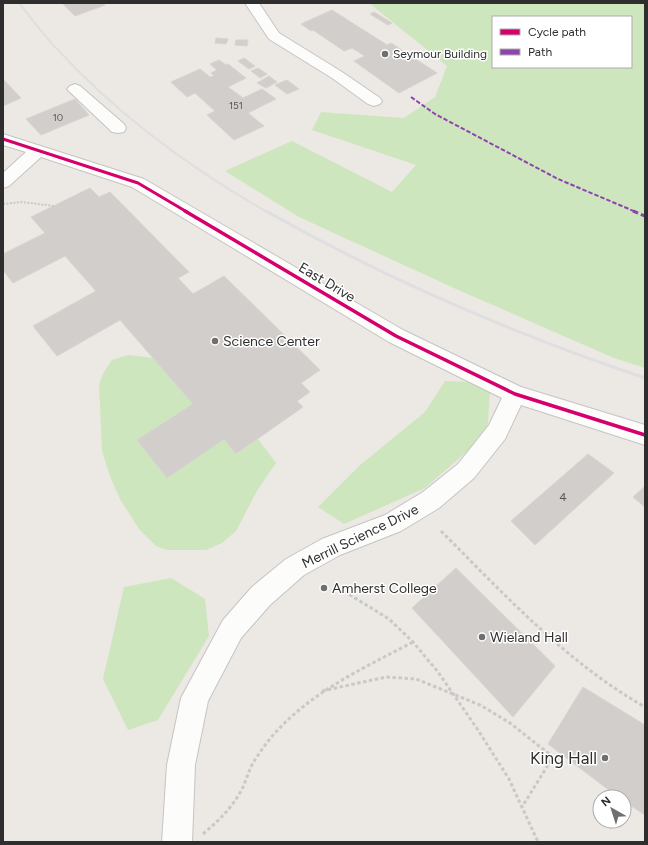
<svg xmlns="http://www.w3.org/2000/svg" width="648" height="845" font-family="Figtree,sans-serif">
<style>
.green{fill:#cee6be;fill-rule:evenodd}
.building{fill:#d1cecb;stroke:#d7d4d0}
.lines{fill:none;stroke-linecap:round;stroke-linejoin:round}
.minor-casing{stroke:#c5c4c5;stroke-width:2}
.path-far1{stroke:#c9c9c8;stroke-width:2;stroke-dasharray:2 1.5;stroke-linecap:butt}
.path{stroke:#c9c9c8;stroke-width:3;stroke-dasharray:3.5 2.5;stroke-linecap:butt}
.minor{fill:#fcfcfb;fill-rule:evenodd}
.rail-far1{stroke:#dfdfe1;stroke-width:2}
.rail{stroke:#dfdfe1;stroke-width:3}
.quiet-far1{stroke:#8e44ad;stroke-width:2;stroke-dasharray:4.5 2;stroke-linecap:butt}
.quiet{stroke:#8e44ad;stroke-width:3;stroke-dasharray:5.5 3;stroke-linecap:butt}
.cycleway-far1-casing{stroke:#fff;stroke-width:5}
.cycleway-casing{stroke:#fff;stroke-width:6}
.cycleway-far1{stroke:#d6006c;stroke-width:3}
.cycleway{stroke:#d6006c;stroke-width:3.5}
.poi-dot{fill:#706f6e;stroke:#fff;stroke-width:1.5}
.labels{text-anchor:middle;stroke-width:3;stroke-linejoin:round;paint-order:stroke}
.far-number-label{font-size:10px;fill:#585857}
.far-poi-label{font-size:12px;fill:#2e2e2e;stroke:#fff;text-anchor:start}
.number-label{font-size:12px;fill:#585857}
.street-label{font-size:14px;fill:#2e2e2e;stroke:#fff}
.poi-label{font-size:14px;fill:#2e2e2e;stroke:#fff;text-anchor:start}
.near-poi-label{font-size:17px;fill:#2e2e2e;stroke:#fff;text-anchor:end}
</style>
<rect width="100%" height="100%" fill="#ece8e4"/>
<g class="green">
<path d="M 369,3 L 645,3 L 645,368 L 614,358 L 456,289 L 299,217 L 225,171 L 292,141 L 392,192 L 416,165 L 312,130 L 321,112 L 404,118 L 435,97 L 447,66 ZM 493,17 L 631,17 L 631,67 L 493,67 Z"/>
<path d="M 128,355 L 154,358 L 193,404 L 137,440 L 167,477 L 224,439 L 237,454 L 258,439 L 276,463 L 258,489 L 236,531 L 222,543 L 206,550 L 167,550 L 156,546 L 139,529 L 121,501 L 111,479 L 102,451 L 99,384 L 104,372 L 112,360 Z"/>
<path d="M 445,381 L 470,382 L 490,392 L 487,434 L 425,488 L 344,524 L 318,507 L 359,466 L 425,412 Z"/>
<path d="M 171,578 L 205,599 L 209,636 L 158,720 L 128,730 L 103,679 L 124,587 Z"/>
</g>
<g class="building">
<path d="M 62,3 L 103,3 L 105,5 L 75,16 Z"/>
<path d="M 332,10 L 387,45 L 391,43 L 437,73 L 399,93 L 354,61 L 365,56 L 352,48 L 344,51 L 313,30 L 311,31 L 301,24 Z"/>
<path d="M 374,12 L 392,23 L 388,25 L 370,14 Z"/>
<path d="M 216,38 L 228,39 L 226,44 L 215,43 Z"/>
<path d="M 236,40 L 248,40 L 247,46 L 235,45 Z"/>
<path d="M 244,58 L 255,66 L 249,69 L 238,61 Z"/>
<path d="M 219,60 L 226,65 L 228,64 L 246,78 L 228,87 L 243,98 L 262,89 L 276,99 L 248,113 L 264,126 L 234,140 L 207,115 L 215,111 L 195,93 L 187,97 L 171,82 L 200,69 L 210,77 L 214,76 L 211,73 L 217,70 L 210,64 Z"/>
<path d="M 258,68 L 267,74 L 260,78 L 251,71 Z"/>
<path d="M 269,76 L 277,82 L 266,88 L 257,83 Z"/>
<path d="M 3,79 L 21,98 L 3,106 Z"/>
<path d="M 287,80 L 299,89 L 287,94 L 275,85 Z"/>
<path d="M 75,99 L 89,115 L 41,135 L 26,119 Z"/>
<path d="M 90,188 L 99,197 L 110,192 L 189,272 L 178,278 L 193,294 L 224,276 L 320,370 L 301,383 L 310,392 L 297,401 L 303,407 L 236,454 L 224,439 L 167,478 L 137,440 L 193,404 L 120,320 L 57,356 L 33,326 L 96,291 L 65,256 L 13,283 L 3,270 L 3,254 L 45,233 L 31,217 Z"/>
<path d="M 588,454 L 614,473 L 535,545 L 511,521 Z"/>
<path d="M 645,486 L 645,507 L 633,497 Z"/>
<path d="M 456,568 L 555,666 L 513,717 L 412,608 Z"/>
<path d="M 583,687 L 645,725 L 645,815 L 624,801 L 624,797 L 618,797 L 548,744 Z"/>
</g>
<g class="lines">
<defs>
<g id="minor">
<path d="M 245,3 L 259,3 L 279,33 L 342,72 L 380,98 L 382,101 L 380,104 L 374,106 L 368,104 L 332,78 L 269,39 Z"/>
<path d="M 75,84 L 80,86 L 124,124 L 126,128 L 124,132 L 118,133 L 112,132 L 70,92 L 67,89 L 70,86 Z"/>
<path d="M 3,134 L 144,179 L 403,330 L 521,387 L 645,425 L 645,445 L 521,405 L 505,439 L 474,478 L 439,508 L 401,531 L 340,555 L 304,575 L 270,605 L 241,638 L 208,701 L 195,765 L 192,842 L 162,842 L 167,765 L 181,698 L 223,620 L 252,587 L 286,559 L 322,539 L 385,515 L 423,492 L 458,464 L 489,425 L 502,398 L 389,342 L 132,187 L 41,157 L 9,186 L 3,188 L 3,173 L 26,152 L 3,145 Z"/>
</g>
</defs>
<use href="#minor" class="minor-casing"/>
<path class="path-far1" d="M 3,204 L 22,202 L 54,206"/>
<g class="path">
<path d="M 441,531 C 505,595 566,662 645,707"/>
<path d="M 334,585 L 389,619 L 413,642 L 438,672 L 478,730 L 509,779 L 538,842"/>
<path d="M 322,691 L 386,677 L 416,679 L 480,705 L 510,723 L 553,757 L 522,807"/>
<path d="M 203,834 C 217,822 228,812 238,796 C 245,786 247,774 253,763 C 259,753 267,742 274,734 C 314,690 362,669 413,642"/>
</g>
<use href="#minor" class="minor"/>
<path class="rail-far1" d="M 19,3 C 32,19 44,36 58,50 C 118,115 190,168 267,212"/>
<path class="rail" d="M 266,211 C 386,279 514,334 645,378"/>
<path class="quiet-far1" d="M 411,97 L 435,114 L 558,179 L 636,212"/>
<path class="quiet" d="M 633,211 L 645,216"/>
<defs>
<path id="cycleway-far1" d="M 3,139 L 138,183 L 187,212"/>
<path id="cycleway" d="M 185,211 L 396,336 L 515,394 L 645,435"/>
</defs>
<use href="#cycleway-far1" class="cycleway-far1-casing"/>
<use href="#cycleway" class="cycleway-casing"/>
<use href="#cycleway-far1" class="cycleway-far1"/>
<use href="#cycleway" class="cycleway"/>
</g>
<g class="poi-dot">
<circle cx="385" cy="54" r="4"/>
<circle cx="215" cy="341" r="4"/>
<circle cx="324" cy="588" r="4"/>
<circle cx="482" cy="637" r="4"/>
<circle cx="605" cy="758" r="4"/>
</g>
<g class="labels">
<g class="far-number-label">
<text x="236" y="109">151</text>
<text x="58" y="121">10</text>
</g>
<g class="far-poi-label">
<text x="393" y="58">Seymour Building</text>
</g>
<g class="number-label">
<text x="563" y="501">4</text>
</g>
<g class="street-label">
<text transform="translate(327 282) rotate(31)" y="5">East Drive</text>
<text transform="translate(360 536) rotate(-26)" y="5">Merrill Science Drive</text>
</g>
<g class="poi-label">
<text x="223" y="346">Science Center</text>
<text x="332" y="593">Amherst College</text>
<text x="490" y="642">Wieland Hall</text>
</g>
<g class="near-poi-label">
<text x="597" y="764">King Hall</text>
</g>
</g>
<rect width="648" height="845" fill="none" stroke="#2e2e2e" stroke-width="8"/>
<rect x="492" y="16" width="140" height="52" fill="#ffffff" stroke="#ababab"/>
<rect x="500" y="29" width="20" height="6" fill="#d6006c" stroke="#ababab"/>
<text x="528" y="36" font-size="12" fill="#2e2e2e">Cycle path</text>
<rect x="500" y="49" width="20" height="6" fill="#8e44ad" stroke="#ababab"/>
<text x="528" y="56" font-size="12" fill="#2e2e2e">Path</text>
<g transform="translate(612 809) rotate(321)"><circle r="19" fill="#ffffff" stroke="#ababab"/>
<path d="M0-3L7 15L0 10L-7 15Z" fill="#706f6e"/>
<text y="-6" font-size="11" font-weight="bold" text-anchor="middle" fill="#2e2e2e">N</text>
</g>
</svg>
